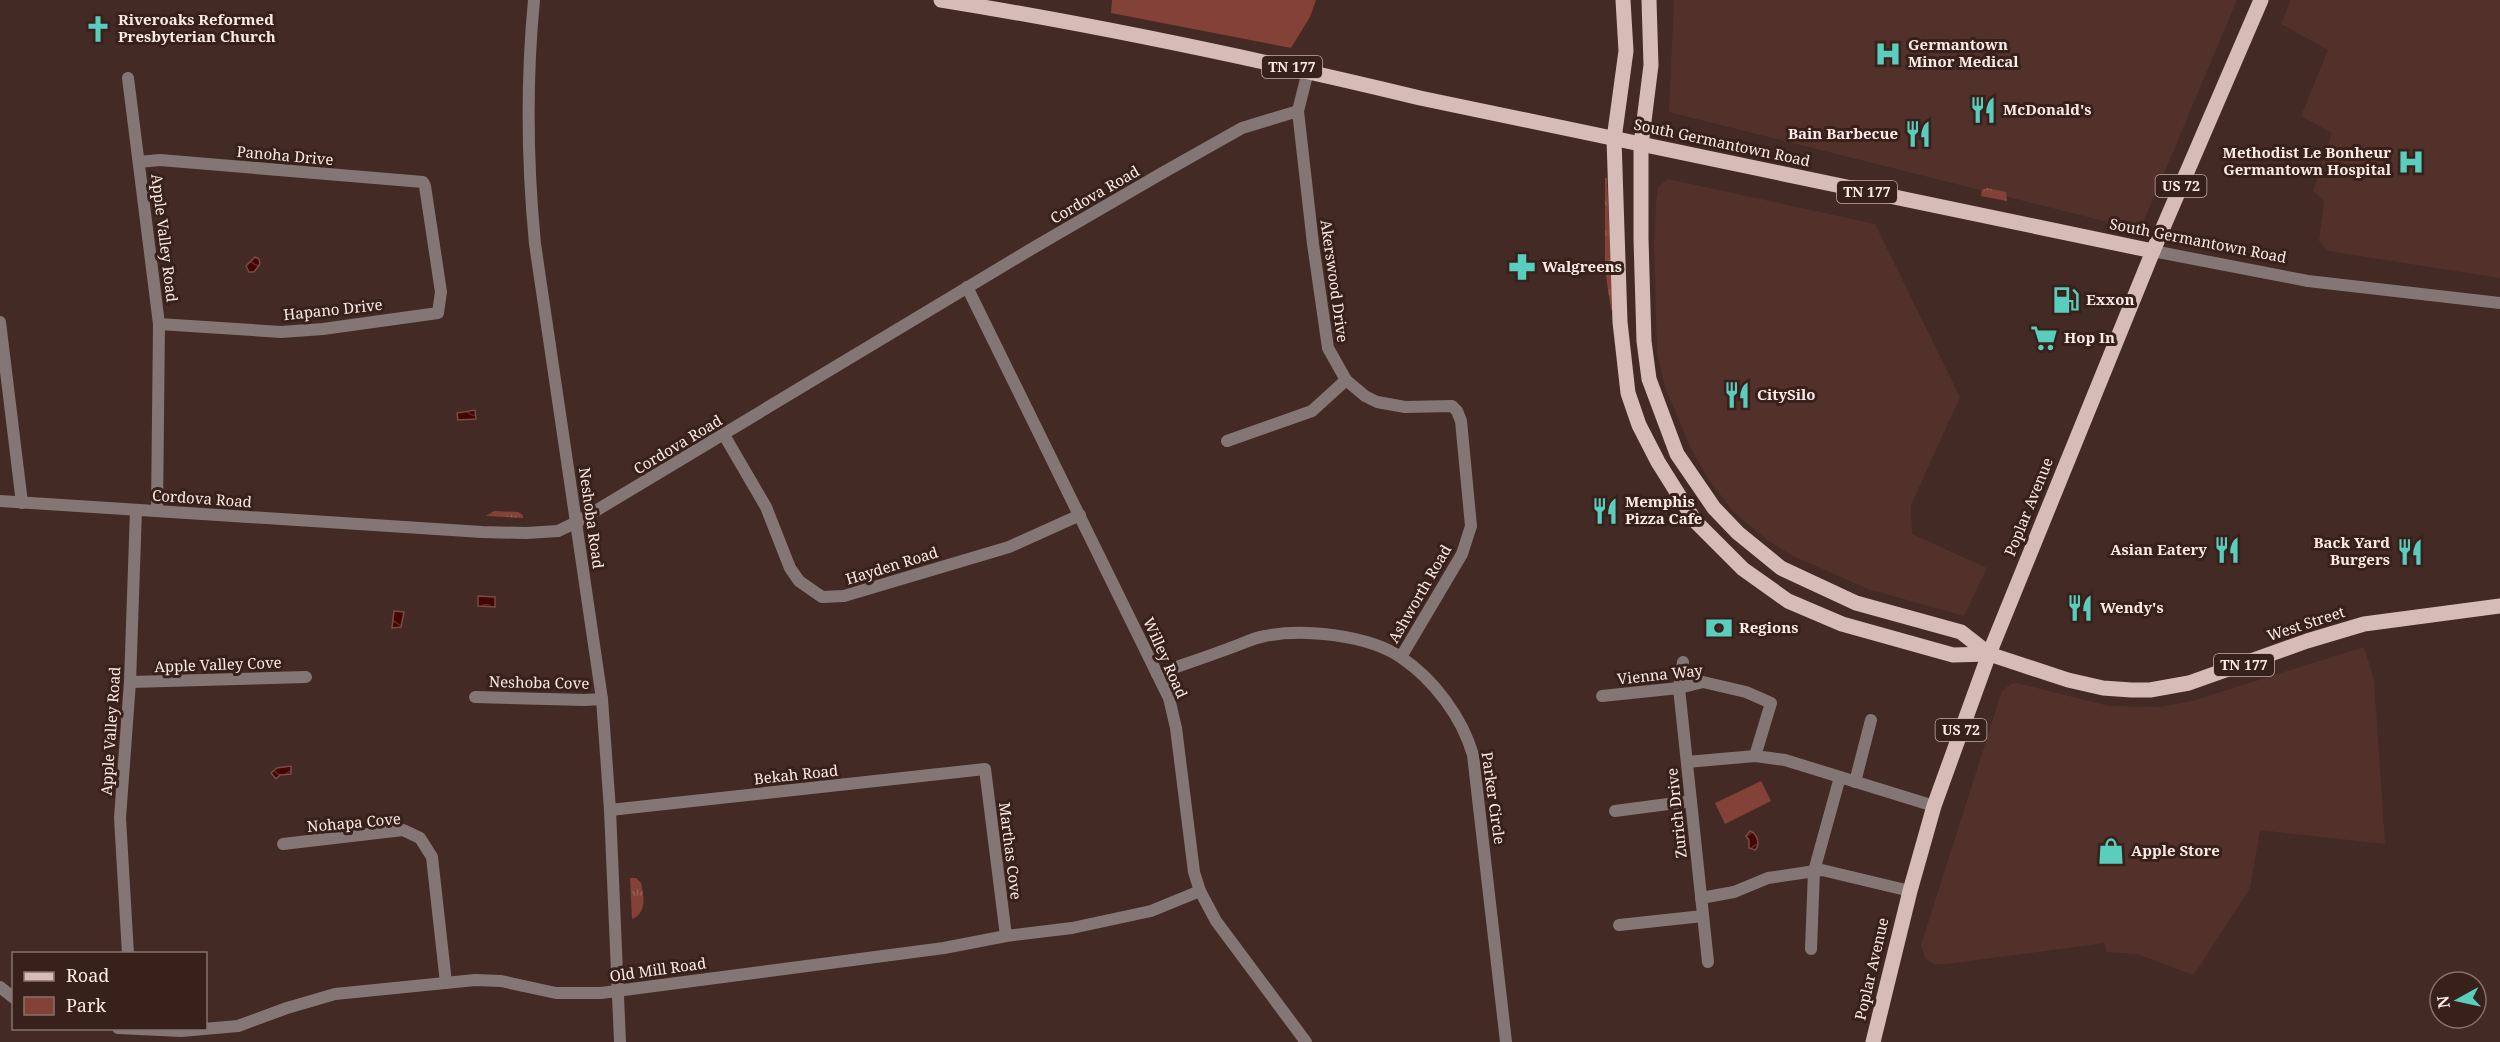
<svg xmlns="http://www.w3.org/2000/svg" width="2500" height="1042" font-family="'Noto Serif',serif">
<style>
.built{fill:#52312b}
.grass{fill:url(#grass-tufts)}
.green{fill:#834137}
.water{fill:url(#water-waves);stroke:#7a4a47;stroke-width:1.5}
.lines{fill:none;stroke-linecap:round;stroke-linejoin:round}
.minor{stroke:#847674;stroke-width:12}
.major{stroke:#d7bbb6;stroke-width:15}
.labels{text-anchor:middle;stroke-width:6;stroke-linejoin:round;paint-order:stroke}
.shield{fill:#38201b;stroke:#c1adaa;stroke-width:1.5}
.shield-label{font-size:14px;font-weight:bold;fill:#fceae7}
.poi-label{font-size:15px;font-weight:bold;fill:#fceae7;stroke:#38201b;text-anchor:start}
.street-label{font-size:15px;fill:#fceae7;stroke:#38201b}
</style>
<defs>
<pattern id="grass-tufts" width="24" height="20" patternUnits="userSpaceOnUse" patternTransform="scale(1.5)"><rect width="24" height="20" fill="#834137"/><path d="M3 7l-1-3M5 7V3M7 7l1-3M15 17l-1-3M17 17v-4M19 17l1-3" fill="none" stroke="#955d54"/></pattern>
<pattern id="water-waves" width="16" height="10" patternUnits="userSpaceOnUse" patternTransform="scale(1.5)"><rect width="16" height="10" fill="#430602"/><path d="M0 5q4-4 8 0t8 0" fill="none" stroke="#5f2a27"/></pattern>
</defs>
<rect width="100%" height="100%" fill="#432a25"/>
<g class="built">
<path d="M 1674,0 L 2237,0 L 2140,230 L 1669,112 Z"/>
<path d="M 2291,0 L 2500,0 L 2500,278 L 2328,251 L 2319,241 L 2324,201 L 2313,191 L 2332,133 L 2301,116 L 2328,50 L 2281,24 Z"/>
<path d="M 1668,179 L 1875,224 L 1960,397 L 1911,505 L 1912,534 L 1987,568 L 1964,616 L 1868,589 L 1793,556 L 1767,540 L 1734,512 L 1711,483 L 1691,449 L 1665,387 L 1657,352 L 1654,246 L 1656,203 L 1658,187 Z"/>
<path d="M 2364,647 L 2374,680 L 2385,844 L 2260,830 L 2250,888 L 2194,975 L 2137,954 L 2106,952 L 2105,943 L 1947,964 L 1934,964 L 1925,958 L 1921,945 L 2002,691 L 2011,684 L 2017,683 L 2109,706 L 2160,707 L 2192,701 Z"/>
</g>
<g class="grass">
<path d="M 1605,178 L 1607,178 L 1613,309 L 1611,310 L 1605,269 Z"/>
<path d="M 1987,188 L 2006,192 L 2007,201 L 1981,196 L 1982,190 Z"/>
<path d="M 494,511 L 518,512 L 523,515 L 523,518 L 486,516 Z"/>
<path d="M 630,878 L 636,878 L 641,883 C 644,896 647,913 632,919 Z"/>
</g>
<g class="green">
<path d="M 1112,0 L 1316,0 L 1310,17 L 1291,48 L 1111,13 Z"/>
<path d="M 1761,781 L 1771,801 L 1725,824 L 1715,803 Z"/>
</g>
<g class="water">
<path d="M 255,257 L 259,259 L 260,264 L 254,272 L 249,272 L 246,266 Z"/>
<path d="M 475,410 L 476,419 L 458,420 L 457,413 Z"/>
<path d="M 478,596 L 495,597 L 495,607 L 478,606 Z"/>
<path d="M 394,611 L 404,612 L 401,627 L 392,628 Z"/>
<path d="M 291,766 L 291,774 L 280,775 L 276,779 L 271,773 L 277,768 Z"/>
<path d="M 1750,831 L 1754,833 C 1758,838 1760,845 1755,850 L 1749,848 L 1749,840 L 1746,836 Z"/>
</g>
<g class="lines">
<g class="minor">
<path d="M 534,0 C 526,83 527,161 535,244 L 602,699 L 610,810 L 620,1042"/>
<path d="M 1308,71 L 1298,111 L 1313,244 L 1328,348 L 1346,380 L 1365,396 L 1377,402 L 1405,407 L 1452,406 L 1457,411 L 1461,421 L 1471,526 L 1462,554 L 1401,657"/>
<path d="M 128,78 L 159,324 L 157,511"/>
<path d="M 139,162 L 160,160 L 423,182 L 425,186 L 441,292 L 438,313 L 323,329 L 281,332 L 159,324"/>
<path d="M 2153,251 L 2308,281 L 2500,303"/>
<path d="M 967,287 L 1169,698 L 1176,728 L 1194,872 L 1200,891 L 1216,921 L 1306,1042"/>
<path d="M 0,322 L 22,503"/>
<path d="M 724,435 L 766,507 L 790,568 L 799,581 L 822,597 L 844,596 L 1009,547 L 1080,515"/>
<path d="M 1227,441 L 1312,411 L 1346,380"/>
<path d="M 0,501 L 482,532 L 526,533 L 558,531 L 577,522 L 1028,251 L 1164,172 L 1242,128 L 1298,111"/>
<path d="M 1683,662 L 1679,688 L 1708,962"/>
<path d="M 1157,674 C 1182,665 1206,657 1230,648 C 1242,644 1253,638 1265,636 C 1303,628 1369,635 1402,658 C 1434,680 1462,717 1473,755 L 1506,1042"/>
<path d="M 130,682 L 306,677"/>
<path d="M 1602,696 L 1679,688 L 1703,682 L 1746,692 L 1771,703 L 1755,756"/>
<path d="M 475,697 L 585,700 L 602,699"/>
<path d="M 1687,762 L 1755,756 L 1785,760 L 1934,806"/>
<path d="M 1855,782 L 1871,720"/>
<path d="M 610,810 L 985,769 L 1006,936"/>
<path d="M 1615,811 L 1691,801"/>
<path d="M 283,844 L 403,830 L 420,838 L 432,857 L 446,983"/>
<path d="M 1701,898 L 1734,892 L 1768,878 L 1822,870 L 1910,891"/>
<path d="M 1619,925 L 1703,916"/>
<path d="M 1811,949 L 1814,871 L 1840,777"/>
<path d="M 128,954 L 120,818 L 130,682 L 136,510"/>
<path d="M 0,987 L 14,998"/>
<path d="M 118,1028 L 181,1031 L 238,1026 L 287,1008 L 335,994 L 475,980 L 501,981 L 556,993 L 601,993 L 944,948 L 1006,936 L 1072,928 L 1151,911 L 1200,891"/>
</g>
<g class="major">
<path d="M 941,0 C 1102,26 1262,60 1420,98 L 2153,251"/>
<path d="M 1623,0 L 1626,51 L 1614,139 L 1620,322 L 1628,393 L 1639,425 L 1658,462 L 1695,521 L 1743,569 L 1788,601 L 1842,624 L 1953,655 L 1989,654"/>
<path d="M 1649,0 L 1651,65 L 1641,145 L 1641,239 L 1644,341 L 1649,379 L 1677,454 L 1714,508 L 1738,533 L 1781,568 L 1856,603 L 1961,632 L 1989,654 L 2068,680 L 2103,688 L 2131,690 L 2150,690 L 2189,683 L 2307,641 L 2364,624 L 2500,606"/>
<path d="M 1873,1042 L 1910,891 L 1934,806 L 1989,654 L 2153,251 L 2261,0"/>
</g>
</g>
<defs>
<symbol id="church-bare" viewBox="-9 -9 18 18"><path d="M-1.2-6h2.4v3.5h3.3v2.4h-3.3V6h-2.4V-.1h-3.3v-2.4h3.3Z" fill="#5acebe" stroke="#38201b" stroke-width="2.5" paint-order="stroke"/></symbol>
<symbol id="hospital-bare" viewBox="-9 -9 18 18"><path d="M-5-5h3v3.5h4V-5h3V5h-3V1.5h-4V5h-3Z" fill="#5acebe" stroke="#38201b" stroke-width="2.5" paint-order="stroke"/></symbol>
<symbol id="restaurant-bare" viewBox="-9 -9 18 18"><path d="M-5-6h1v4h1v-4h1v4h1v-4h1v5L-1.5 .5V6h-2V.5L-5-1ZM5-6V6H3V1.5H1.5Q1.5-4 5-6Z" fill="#5acebe" stroke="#38201b" stroke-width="2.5" paint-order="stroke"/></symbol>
<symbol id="pharmacy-bare" viewBox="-9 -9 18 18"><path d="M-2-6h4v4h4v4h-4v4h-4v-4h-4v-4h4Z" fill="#5acebe" stroke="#38201b" stroke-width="2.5" paint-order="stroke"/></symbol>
<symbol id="fuel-bare" viewBox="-9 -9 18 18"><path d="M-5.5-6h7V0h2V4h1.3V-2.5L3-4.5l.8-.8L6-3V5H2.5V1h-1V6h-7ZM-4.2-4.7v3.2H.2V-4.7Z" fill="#5acebe" stroke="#38201b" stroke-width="2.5" paint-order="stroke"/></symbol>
<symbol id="supermarket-bare" viewBox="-9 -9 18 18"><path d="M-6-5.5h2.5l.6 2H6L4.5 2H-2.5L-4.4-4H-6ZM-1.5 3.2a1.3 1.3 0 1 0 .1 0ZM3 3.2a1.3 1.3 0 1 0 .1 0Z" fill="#5acebe" stroke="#38201b" stroke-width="2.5" paint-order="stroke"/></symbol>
<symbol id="bank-bare" viewBox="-9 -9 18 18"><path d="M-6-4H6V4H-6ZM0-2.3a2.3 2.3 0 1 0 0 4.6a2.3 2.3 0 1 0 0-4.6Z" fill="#5acebe" stroke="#38201b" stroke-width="2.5" paint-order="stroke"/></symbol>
<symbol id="shop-bare" viewBox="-9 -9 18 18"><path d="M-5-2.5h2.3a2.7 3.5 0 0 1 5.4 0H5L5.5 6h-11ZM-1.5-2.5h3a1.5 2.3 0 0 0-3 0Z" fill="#5acebe" stroke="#38201b" stroke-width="2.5" paint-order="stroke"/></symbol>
</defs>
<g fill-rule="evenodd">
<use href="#church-bare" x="79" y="10" width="38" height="38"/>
<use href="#hospital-bare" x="1869" y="35" width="38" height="38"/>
<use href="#restaurant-bare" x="1964" y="91" width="38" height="38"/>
<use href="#restaurant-bare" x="1899" y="115" width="38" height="38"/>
<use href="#hospital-bare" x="2392" y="143" width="38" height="38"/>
<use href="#pharmacy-bare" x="1503" y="248" width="38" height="38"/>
<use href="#fuel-bare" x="2047" y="281" width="38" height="38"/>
<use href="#supermarket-bare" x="2025" y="319" width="38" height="38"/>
<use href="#restaurant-bare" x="1718" y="376" width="38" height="38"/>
<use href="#restaurant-bare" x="1586" y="492" width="38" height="38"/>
<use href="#restaurant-bare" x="2208" y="531" width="38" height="38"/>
<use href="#restaurant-bare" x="2391" y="533" width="38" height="38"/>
<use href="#restaurant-bare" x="2061" y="589" width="38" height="38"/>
<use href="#bank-bare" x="1700" y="609" width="38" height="38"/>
<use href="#shop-bare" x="2092" y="832" width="38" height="38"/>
</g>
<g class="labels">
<g class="shield">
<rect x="1262" y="56" width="60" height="22" rx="4.5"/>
<rect x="2155.5" y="175" width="51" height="22" rx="4.5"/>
<rect x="1837" y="181" width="60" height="22" rx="4.5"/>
<rect x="2214" y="654" width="60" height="22" rx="4.5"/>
<rect x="1935.5" y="719" width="51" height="22" rx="4.5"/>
</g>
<g class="shield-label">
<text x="1292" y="72">TN 177</text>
<text x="2181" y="191">US 72</text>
<text x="1867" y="197">TN 177</text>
<text x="2244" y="670">TN 177</text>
<text x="1961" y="735">US 72</text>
</g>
<g class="poi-label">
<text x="118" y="25">Riveroaks Reformed<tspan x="118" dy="17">Presbyterian Church</tspan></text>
<text x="1908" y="50">Germantown<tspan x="1908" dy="17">Minor Medical</tspan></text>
<text x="2003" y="115">McDonald's</text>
<text x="1898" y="139" text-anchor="end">Bain Barbecue</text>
<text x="2391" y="158" text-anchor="end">Methodist Le Bonheur<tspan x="2391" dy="17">Germantown Hospital</tspan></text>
<text x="1542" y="272">Walgreens</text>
<text x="2086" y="305">Exxon</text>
<text x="2064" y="343">Hop In</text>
<text x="1757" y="400">CitySilo</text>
<text x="1625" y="507">Memphis<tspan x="1625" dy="17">Pizza Cafe</tspan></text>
<text x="2390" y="548" text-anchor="end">Back Yard<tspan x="2390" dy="17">Burgers</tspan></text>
<text x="2207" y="555" text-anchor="end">Asian Eatery</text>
<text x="2100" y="613">Wendy's</text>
<text x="1739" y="633">Regions</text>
<text x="2131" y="856">Apple Store</text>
</g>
<g class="street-label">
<text transform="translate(1722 143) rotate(12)" y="5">South Germantown Road</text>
<text transform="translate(285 156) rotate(5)" y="5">Panoha Drive</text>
<text transform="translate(1095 195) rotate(-30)" y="5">Cordova Road</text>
<text transform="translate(164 238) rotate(83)" y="5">Apple Valley Road</text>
<text transform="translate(2198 241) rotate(11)" y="5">South Germantown Road</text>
<text transform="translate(1334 281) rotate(82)" y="5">Akerswood Drive</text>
<text transform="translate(333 310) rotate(-6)" y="5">Hapano Drive</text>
<text transform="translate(678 445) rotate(-31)" y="5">Cordova Road</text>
<text transform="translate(202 499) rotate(4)" y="5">Cordova Road</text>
<text transform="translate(2029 507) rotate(-68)" y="5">Poplar Avenue</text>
<text transform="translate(591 518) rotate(82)" y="5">Neshoba Road</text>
<text transform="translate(892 566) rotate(-17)" y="5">Hayden Road</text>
<text transform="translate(1420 594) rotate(-60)" y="5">Ashworth Road</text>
<text transform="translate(2306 624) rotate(-18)" y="5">West Street</text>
<text transform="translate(1165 658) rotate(66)" y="5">Willey Road</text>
<text transform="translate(218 665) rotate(-2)" y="5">Apple Valley Cove</text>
<text transform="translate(1660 675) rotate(-6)" y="5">Vienna Way</text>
<text transform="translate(539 683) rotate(1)" y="5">Neshoba Cove</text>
<text transform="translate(111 731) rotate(-86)" y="5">Apple Valley Road</text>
<text transform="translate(796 775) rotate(-6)" y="5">Bekah Road</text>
<text transform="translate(1493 798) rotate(82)" y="5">Parker Circle</text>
<text transform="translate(1677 813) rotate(-96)" y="5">Zurich Drive</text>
<text transform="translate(354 823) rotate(-5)" y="5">Nohapa Cove</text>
<text transform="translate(1010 851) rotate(83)" y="5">Marthas Cove</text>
<text transform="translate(1872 969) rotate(-77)" y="5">Poplar Avenue</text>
<text transform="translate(658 970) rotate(-8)" y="5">Old Mill Road</text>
</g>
</g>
<rect x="12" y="952" width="195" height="78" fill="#38201b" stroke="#86716d" stroke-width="1.5"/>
<rect x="24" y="972" width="30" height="9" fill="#d7bbb6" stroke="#86716d" stroke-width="1.5"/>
<text x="66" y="982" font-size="18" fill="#fceae7">Road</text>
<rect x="24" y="997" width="30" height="18" fill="#834137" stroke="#86716d" stroke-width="1.5"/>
<text x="66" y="1012" font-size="18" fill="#fceae7">Park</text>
<g transform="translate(2458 1000) rotate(262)"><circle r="28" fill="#38201b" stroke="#86716d" stroke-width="1.5"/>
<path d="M0-4.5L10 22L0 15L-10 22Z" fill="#5acebe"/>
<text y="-9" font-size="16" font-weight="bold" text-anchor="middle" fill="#fceae7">N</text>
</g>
</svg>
